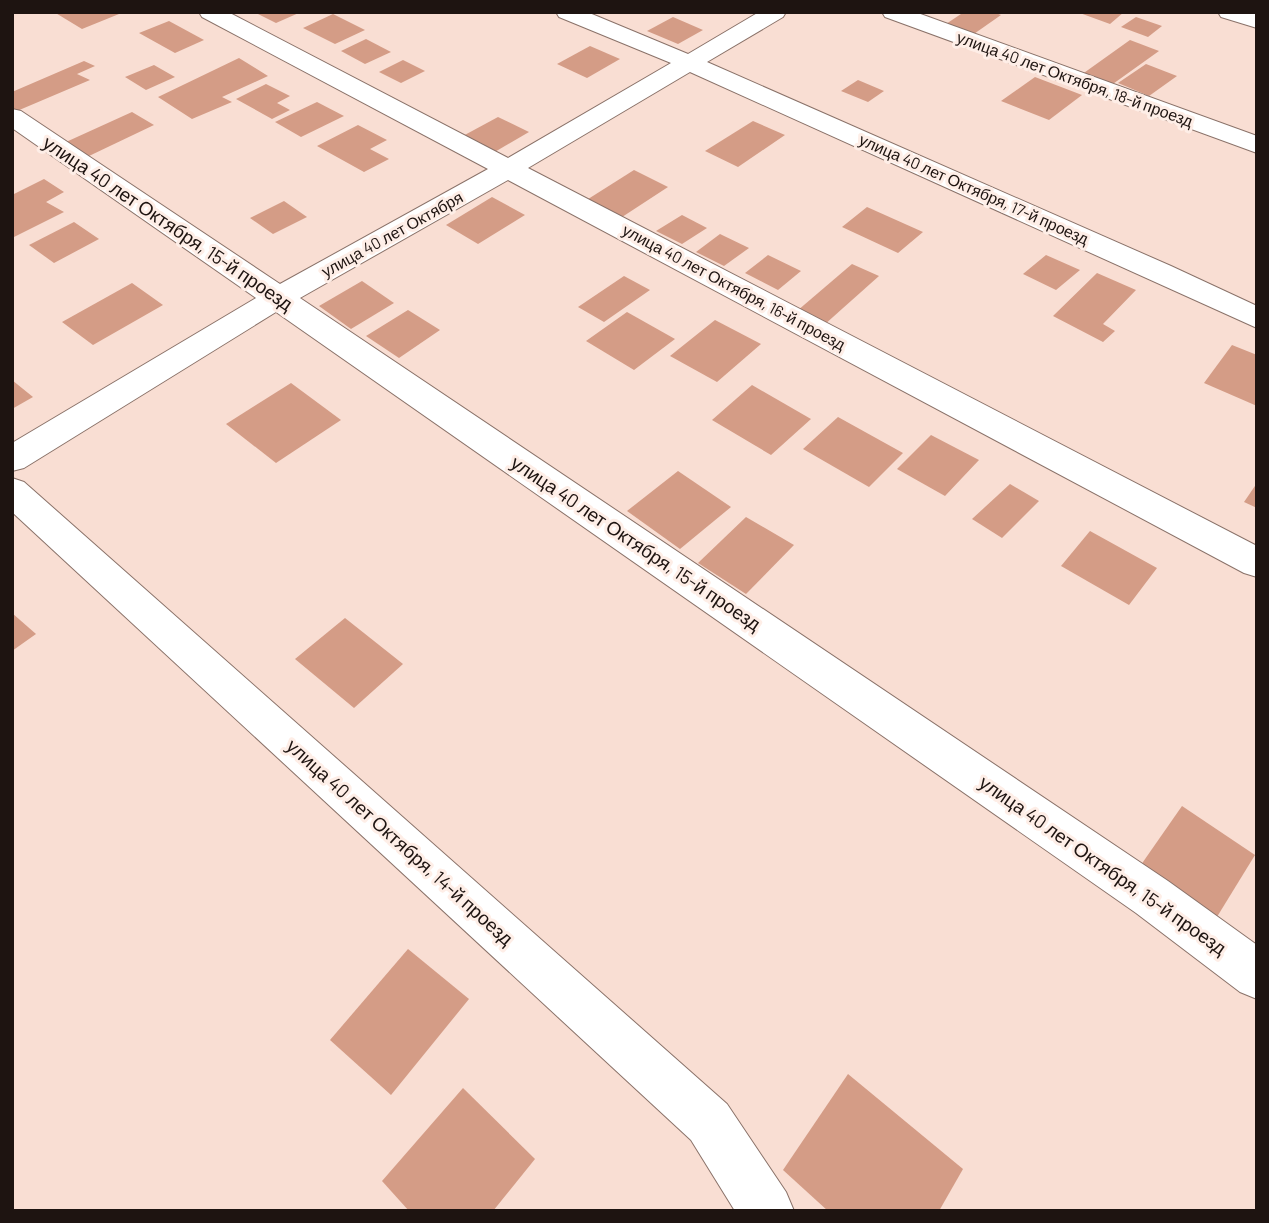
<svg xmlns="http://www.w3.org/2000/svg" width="1269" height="1223" font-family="Barlow,sans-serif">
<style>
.building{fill:#d49c86}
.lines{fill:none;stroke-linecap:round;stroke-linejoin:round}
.minor-casing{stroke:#8a7269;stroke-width:2}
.minor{fill:#fff;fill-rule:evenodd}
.labels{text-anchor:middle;stroke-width:6;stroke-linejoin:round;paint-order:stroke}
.far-street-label{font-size:16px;fill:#1e1411;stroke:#feeee7}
.street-label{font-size:19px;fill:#1e1411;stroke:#feeee7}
</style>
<rect width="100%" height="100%" fill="#f9ded3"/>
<g class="building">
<path d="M 54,12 L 124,12 L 82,29 Z"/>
<path d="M 254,12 L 301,12 L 276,23 Z"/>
<path d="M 964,12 L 993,12 L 1001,15 L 971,36 L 943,26 Z"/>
<path d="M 1077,12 L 1124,12 L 1110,24 Z"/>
<path d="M 333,14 L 365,30 L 335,44 L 303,28 Z"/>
<path d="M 673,17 L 703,30 L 678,44 L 647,31 Z"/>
<path d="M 1136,17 L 1162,26 L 1148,37 L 1121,27 Z"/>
<path d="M 169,21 L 204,40 L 175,53 L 139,33 Z"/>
<path d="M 366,39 L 391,52 L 365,64 L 341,51 Z"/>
<path d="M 1130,40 L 1159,51 L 1110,86 L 1081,75 Z"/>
<path d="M 590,46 L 620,59 L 587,78 L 557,64 Z"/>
<path d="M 239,58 L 268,76 L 222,97 L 232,102 L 192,119 L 158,97 Z"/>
<path d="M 403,60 L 425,71 L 401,83 L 379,72 Z"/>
<path d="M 84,61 L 95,66 L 77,74 L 90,80 L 17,111 L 12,108 L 12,92 Z"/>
<path d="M 1146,64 L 1177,76 L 1149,96 L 1118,83 Z"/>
<path d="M 154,65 L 175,77 L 146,90 L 125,77 Z"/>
<path d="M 1035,77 L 1082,95 L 1049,120 L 1001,101 Z"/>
<path d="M 858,80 L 884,91 L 868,102 L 841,91 Z"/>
<path d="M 266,84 L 290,96 L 277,103 L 290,110 L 272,119 L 236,99 Z"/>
<path d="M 317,102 L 344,116 L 301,137 L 275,122 Z"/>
<path d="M 132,112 L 154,125 L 89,156 L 66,142 Z"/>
<path d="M 498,117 L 529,132 L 493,153 L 461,137 Z"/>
<path d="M 753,121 L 785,135 L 738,167 L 705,151 Z"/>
<path d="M 358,125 L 387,140 L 370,149 L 389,159 L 364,172 L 317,146 Z"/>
<path d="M 634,170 L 668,187 L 619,219 L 585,201 Z"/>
<path d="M 44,179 L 64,192 L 46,202 L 64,212 L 12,238 L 12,195 Z"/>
<path d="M 492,197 L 525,215 L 478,244 L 446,225 Z"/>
<path d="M 284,201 L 307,217 L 273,234 L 250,218 Z"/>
<path d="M 867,207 L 923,232 L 898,253 L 842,227 Z"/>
<path d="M 682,215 L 707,228 L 682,244 L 656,231 Z"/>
<path d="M 74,222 L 99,239 L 54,263 L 29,245 Z"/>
<path d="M 720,234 L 749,248 L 724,266 L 696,252 Z"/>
<path d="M 768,255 L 801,271 L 778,290 L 745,273 Z"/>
<path d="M 1046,255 L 1080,270 L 1056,290 L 1023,274 Z"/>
<path d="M 852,264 L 879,276 L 824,325 L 797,311 Z"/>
<path d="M 1097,273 L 1136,290 L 1103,324 L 1115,331 L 1103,342 L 1053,316 Z"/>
<path d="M 624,276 L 650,290 L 604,322 L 578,307 Z"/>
<path d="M 362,281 L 394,303 L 351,329 L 319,306 Z"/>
<path d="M 132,283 L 163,305 L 93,345 L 62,322 Z"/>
<path d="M 408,310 L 440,330 L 399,358 L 366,336 Z"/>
<path d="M 627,312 L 675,339 L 634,370 L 586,341 Z"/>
<path d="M 715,320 L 761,344 L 717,382 L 670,356 Z"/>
<path d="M 1232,345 L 1257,355 L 1257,406 L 1204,383 Z"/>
<path d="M 12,380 L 33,397 L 12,409 Z"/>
<path d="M 291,383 L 341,420 L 276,463 L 226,424 Z"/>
<path d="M 752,385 L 811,419 L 771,455 L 712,420 Z"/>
<path d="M 838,417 L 903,453 L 869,487 L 803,449 Z"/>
<path d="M 931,435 L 979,460 L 945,496 L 897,469 Z"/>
<path d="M 678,471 L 731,507 L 680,549 L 627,511 Z"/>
<path d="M 1257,483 L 1257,508 L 1244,502 Z"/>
<path d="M 1010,484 L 1039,501 L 1002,538 L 972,519 Z"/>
<path d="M 746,517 L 794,545 L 746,594 L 698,563 Z"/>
<path d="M 1090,531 L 1157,568 L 1129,605 L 1061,566 Z"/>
<path d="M 12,613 L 36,634 L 12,651 Z"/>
<path d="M 345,618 L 403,664 L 354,708 L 295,659 Z"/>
<path d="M 1182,806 L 1255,855 L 1212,925 L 1136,872 Z"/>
<path d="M 408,949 L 469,999 L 391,1095 L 330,1040 Z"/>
<path d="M 848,1074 L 963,1169 L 939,1211 L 828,1211 L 783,1170 Z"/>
<path d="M 463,1088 L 535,1159 L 493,1211 L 409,1211 L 382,1181 Z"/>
</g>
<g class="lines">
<defs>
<g id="minor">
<path d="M 199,12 L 228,12 L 508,158 L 671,63 L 559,17 L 556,12 L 587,12 L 688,54 L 759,12 L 786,12 L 783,17 L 707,62 L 1171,266 L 1257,306 L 1257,328 L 690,72 L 528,168 L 1257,546 L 1257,577 L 1244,573 L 508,180 L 300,298 L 1168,881 L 1257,945 L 1257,999 L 1240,992 L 1136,913 L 276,312 L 24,468 L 12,471 L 12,443 L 256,298 L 12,128 L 12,109 L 21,111 L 280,284 L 488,169 L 202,17 Z"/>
<path d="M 882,12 L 915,12 L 1257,136 L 1257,153 L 885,17 Z"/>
<path d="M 1218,12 L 1257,14 L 1257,28 L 1221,17 Z"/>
<path d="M 12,478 L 24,482 L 727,1104 L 786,1192 L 794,1211 L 735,1211 L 691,1140 L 12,512 Z"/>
</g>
</defs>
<use href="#minor" class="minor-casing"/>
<use href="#minor" class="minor"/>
</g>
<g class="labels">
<g class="far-street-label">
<text transform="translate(1075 79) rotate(20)" y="6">улица 40 лет Октября, 18-й проезд</text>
<text transform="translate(974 189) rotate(24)" y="6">улица 40 лет Октября, 17-й проезд</text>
<text transform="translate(392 234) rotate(-29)" y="6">улица 40 лет Октября</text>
<text transform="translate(734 287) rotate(28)" y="6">улица 40 лет Октября, 16-й проезд</text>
</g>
<g class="street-label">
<text transform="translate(168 223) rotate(34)" y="7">улица 40 лет Октября, 15-й проезд</text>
<text transform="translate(636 543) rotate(34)" y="7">улица 40 лет Октября, 15-й проезд</text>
<text transform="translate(400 842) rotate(42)" y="7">улица 40 лет Октября, 14-й проезд</text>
<text transform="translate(1103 865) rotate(35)" y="7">улица 40 лет Октября, 15-й проезд</text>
</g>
</g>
<rect width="1269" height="1223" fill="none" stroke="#1e1411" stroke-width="28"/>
</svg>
